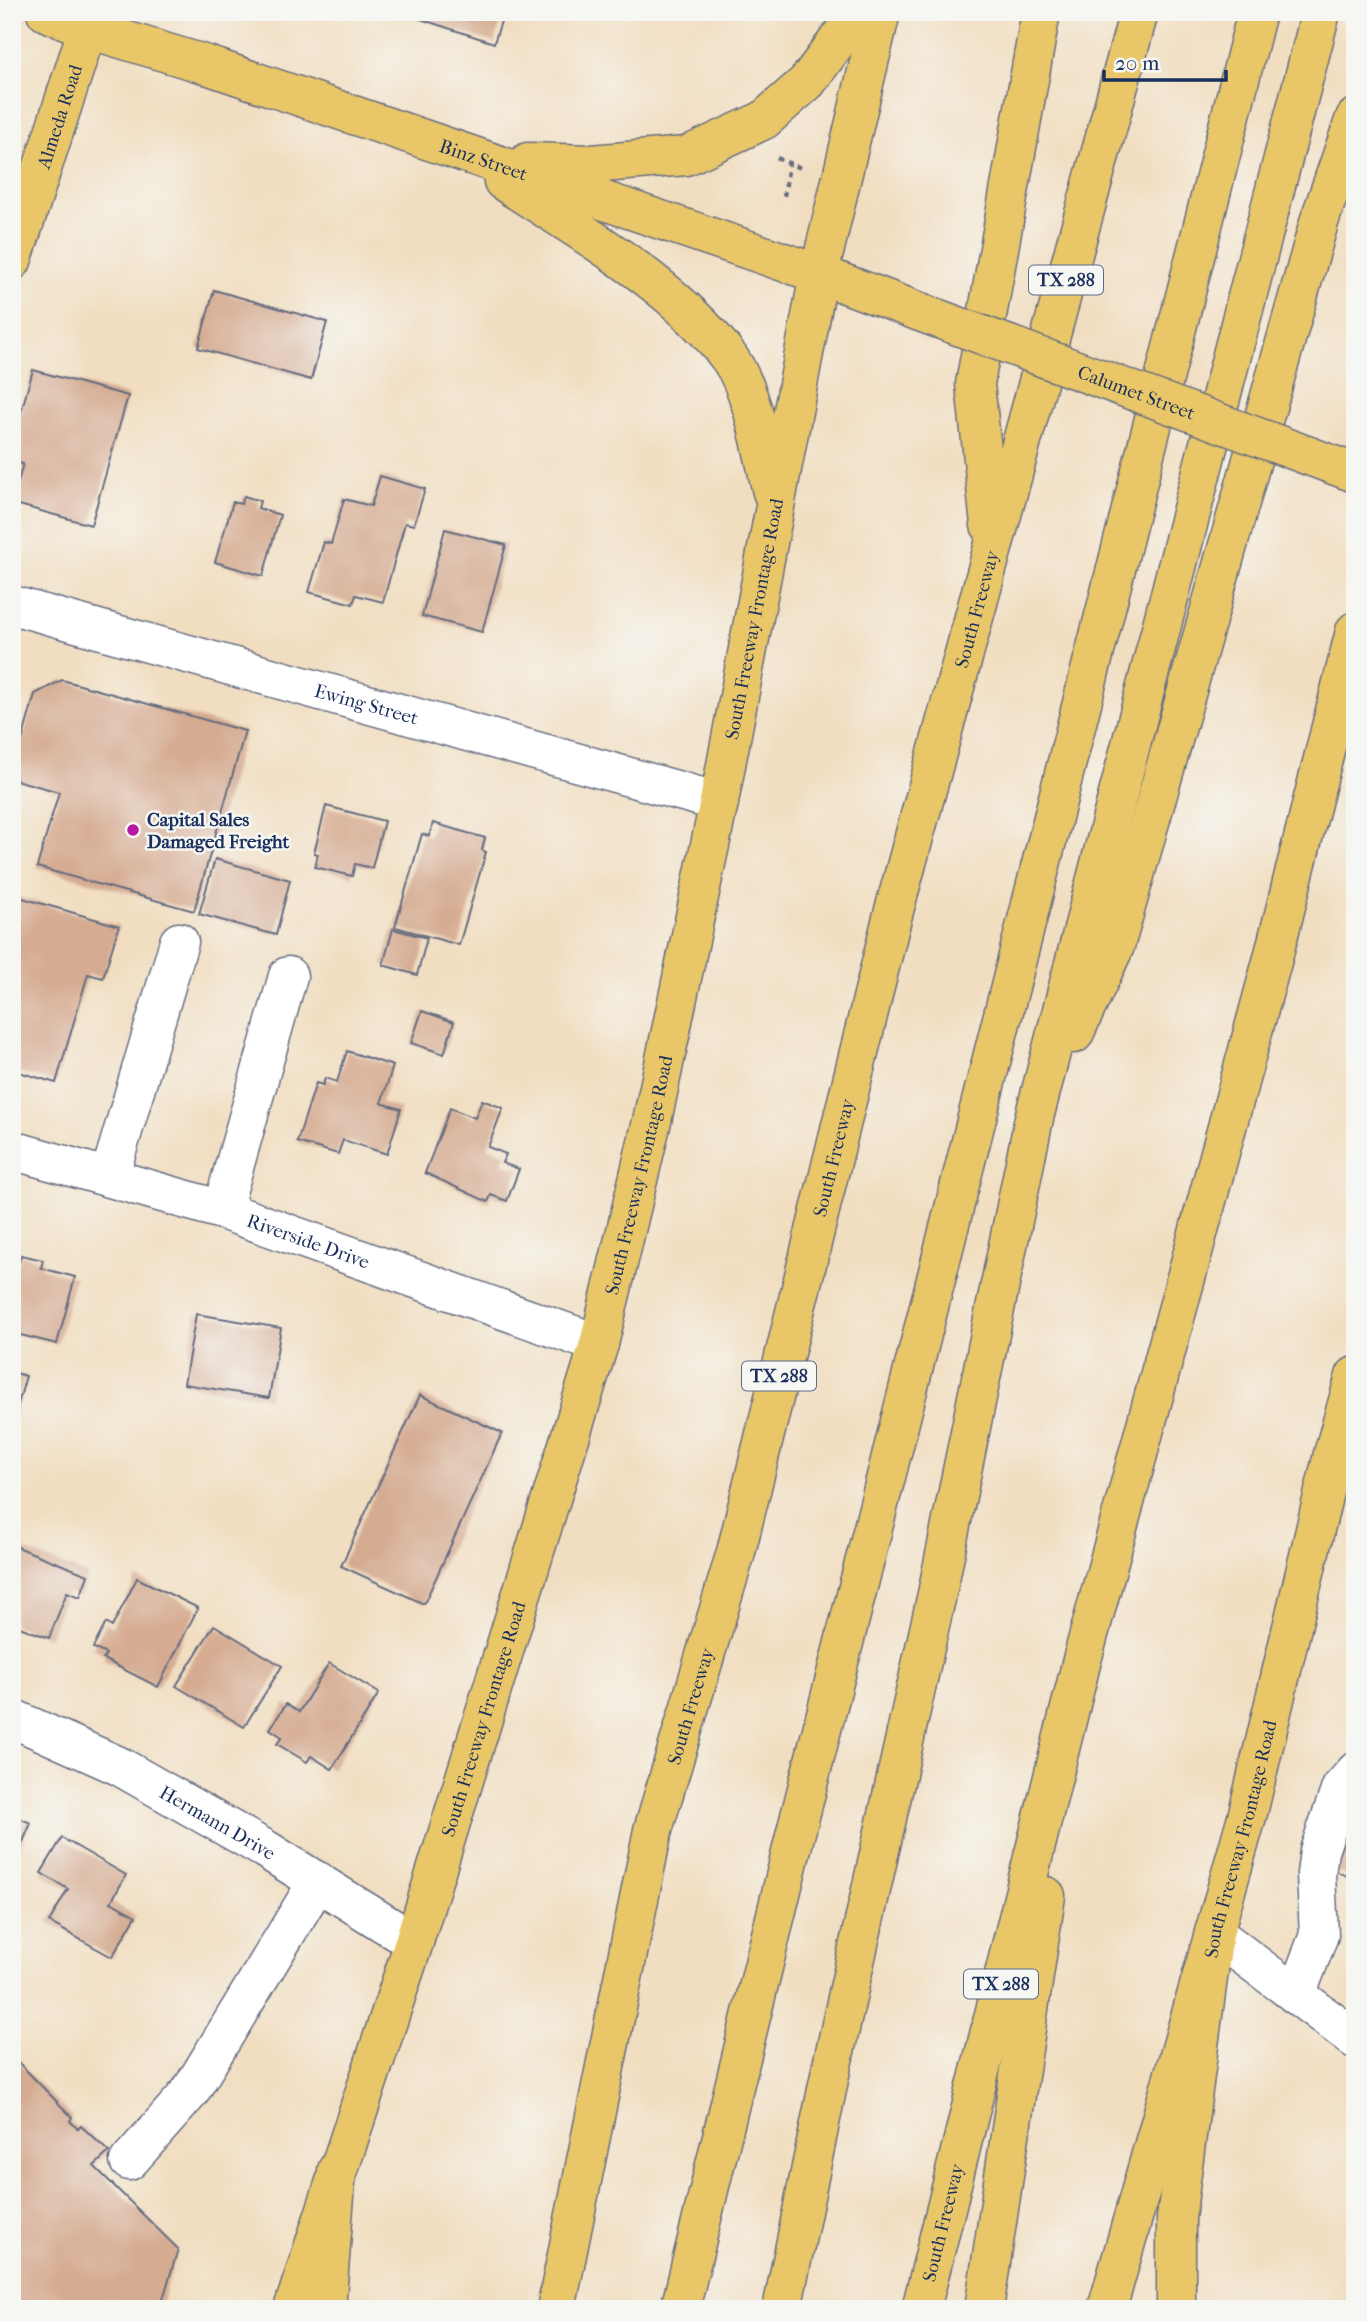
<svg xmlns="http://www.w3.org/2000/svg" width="1367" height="2321" font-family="'IM FELL French Canon',serif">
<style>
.building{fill:#d5ab91}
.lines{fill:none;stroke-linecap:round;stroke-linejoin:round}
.minor-casing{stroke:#666c81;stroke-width:41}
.major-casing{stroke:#666c81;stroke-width:41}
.highway-casing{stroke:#666c81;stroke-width:41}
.path{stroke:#666c81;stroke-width:4.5;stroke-dasharray:5 5;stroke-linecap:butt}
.minor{stroke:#fff;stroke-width:38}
.major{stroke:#e9c769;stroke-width:38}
.highway{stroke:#e9c769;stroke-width:38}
.major-bridge-casing{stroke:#666c81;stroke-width:41;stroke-linecap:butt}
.major-bridge{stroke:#e9c769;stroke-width:38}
.poi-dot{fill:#b5179e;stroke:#f6f6f2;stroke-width:2.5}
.labels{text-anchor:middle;stroke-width:5;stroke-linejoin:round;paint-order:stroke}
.shield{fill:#f6f6f2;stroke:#5d6b8a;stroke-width:2}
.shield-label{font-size:18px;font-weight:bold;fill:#1b2f5e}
.street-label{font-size:19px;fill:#1b2f5e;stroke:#f6f6f2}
.poi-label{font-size:19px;font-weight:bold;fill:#1b2f5e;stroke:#f6f6f2;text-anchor:start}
</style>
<rect width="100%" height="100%" fill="#f6f6f2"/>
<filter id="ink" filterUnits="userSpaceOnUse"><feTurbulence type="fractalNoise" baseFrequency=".0143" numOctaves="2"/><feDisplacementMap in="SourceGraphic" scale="14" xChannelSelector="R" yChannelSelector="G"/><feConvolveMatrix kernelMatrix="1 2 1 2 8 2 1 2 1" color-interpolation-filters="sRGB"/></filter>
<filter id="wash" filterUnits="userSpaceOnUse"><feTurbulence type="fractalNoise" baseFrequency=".00686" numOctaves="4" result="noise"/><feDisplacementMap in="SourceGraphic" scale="28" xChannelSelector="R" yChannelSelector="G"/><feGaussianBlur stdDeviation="1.57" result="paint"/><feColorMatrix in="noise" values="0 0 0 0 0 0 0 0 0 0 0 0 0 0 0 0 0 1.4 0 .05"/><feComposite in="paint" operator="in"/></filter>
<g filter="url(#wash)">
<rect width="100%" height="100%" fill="#f1dec1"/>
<g id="blocks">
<g class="building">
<path d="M 399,12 L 504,12 L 494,43 Z"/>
<path d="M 214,290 L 327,322 L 311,380 L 198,348 Z"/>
<path d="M 33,370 L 128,396 L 91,525 L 12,503 L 23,464 L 12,461 L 12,444 Z"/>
<path d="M 380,476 L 425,489 L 414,525 L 405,523 L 383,602 L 356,595 L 353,604 L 309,592 L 324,542 L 331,544 L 344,499 L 371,506 Z"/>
<path d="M 244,496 L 260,501 L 258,508 L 280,515 L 263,576 L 215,562 L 233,502 L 241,504 Z"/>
<path d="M 445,529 L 506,545 L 482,632 L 422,616 Z"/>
<path d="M 62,680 L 245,731 L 194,911 L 37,867 L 59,792 L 12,779 L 12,776 L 35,694 Z"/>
<path d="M 326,806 L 384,821 L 372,868 L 355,864 L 352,876 L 315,867 L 318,854 L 314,853 Z"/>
<path d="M 433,823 L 485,838 L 482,850 L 486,852 L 459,945 L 395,927 L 422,834 L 429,836 Z"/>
<path d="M 215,859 L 290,880 L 276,935 L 199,914 Z"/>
<path d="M 12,895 L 119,926 L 103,978 L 88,974 L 56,1083 L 12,1070 Z"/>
<path d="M 393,929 L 427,938 L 417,975 L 383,965 Z"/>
<path d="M 422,1011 L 454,1022 L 444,1054 L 411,1043 Z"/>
<path d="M 347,1051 L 393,1066 L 381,1103 L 401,1109 L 387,1154 L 343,1140 L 338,1154 L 297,1142 L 316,1083 L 323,1085 L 325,1078 L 337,1082 Z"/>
<path d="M 482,1100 L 503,1108 L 488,1147 L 506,1154 L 502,1163 L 519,1169 L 507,1201 L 491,1195 L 488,1202 L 425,1173 L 450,1108 L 475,1118 Z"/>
<path d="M 21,1255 L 43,1260 L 41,1268 L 75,1277 L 57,1344 L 12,1333 L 12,1261 L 19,1262 Z"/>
<path d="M 196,1314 L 281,1328 L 269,1398 L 184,1384 Z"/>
<path d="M 12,1372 L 26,1376 L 13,1422 L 12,1422 Z"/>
<path d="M 420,1395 L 502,1433 L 424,1604 L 341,1566 Z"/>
<path d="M 12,1545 L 88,1575 L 80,1597 L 67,1592 L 49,1638 L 14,1625 Z"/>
<path d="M 137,1578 L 198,1608 L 158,1687 L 103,1659 L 106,1654 L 93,1648 L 106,1623 L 112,1627 Z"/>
<path d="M 214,1625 L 282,1666 L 244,1727 L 176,1686 Z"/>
<path d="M 329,1663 L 379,1693 L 332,1769 L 311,1756 L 307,1762 L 277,1744 L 282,1737 L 270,1729 L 286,1704 L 299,1712 Z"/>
<path d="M 1355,1813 L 1355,1879 L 1332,1870 Z"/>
<path d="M 12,1815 L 31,1823 L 12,1867 Z"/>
<path d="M 62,1838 L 126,1875 L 111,1902 L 136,1916 L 112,1957 L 49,1922 L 68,1889 L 41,1873 Z"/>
<path d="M 12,2056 L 72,2117 L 70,2121 L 78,2129 L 81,2126 L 109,2152 L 94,2166 L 178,2249 L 160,2309 L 12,2309 Z"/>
</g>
</g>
</g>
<g filter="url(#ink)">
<use href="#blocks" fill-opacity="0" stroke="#666c81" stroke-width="2"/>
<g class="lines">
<defs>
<g id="minor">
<path id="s1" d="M 12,605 L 719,802"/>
<path id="s2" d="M 12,1150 L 222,1210 L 599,1344"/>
<path d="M 109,1178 L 179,942"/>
<path d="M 222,1210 L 288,976"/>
<path id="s3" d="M 12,1718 L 119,1766 L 265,1849 L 414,1942"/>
<path d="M 1214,1933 L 1355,2039"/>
<path d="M 1296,1995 L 1319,1935 L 1316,1874 L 1319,1851 L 1341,1788 L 1355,1772"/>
<path d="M 129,2161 L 190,2092 L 318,1881"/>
</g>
<g id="major">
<path id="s4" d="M 46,12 L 88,29 L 207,65 L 819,274 L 920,312"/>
<path d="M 528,162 L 591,164 L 686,156 L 764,120 L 807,82 L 845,31 L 854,12"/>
<path d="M 503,181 C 579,231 676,285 730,359 C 754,393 762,452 772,492"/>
<path id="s5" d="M 12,261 L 93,12"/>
<path id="s6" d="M 293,2309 L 414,1942 L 599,1344 L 652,1121 L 719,802 L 819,274 L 881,12"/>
<path id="s7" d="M 1176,2309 L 1176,2218 L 1214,1933 L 1248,1813 L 1333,1454 L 1355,1376"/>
</g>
<g id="highway">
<path d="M 990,525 L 975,384 L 1041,12"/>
<path d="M 1074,1034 L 1115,946 L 1320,219 L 1355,118"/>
<path d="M 326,2309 L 337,2170"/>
<path id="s8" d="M 556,2309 L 653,1830 L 736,1552 L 892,918 L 1139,12"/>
<path d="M 680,2309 L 795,1836 L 1257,12"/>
<path d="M 782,2309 L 832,2065 L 937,1594 L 1034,1118 L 1321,12"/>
<path id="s9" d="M 921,2309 L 1082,1660 L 1273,958 L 1355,631"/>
<path d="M 984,2309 L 1046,1896"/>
<path d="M 1107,2309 L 1214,1933"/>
</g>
</defs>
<use href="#minor" class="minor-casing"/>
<use href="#major" class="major-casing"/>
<use href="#highway" class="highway-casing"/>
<g class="path">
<path d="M 777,158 L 803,169"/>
<path d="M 784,196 L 789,164"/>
</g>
<use href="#minor" class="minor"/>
<use href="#major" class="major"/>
<use href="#highway" class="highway"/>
<defs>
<g id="major-bridge">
<path id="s10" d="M 920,312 L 1355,473"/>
</g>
</defs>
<use href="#major-bridge" class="major-bridge-casing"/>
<use href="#major-bridge" class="major-bridge"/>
</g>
</g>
<circle class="poi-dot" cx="133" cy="830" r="7"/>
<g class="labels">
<g class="shield">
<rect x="1029" y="265.5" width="74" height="29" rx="5"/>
<rect x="742" y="1361.5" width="74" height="29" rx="5"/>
<rect x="964" y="1969.5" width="74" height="29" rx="5"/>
</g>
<g class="shield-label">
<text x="1066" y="286">TX 288</text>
<text x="779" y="1382">TX 288</text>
<text x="1001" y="1990">TX 288</text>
</g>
<g class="street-label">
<text dy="7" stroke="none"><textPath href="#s5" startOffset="152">Almeda Road</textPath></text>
<text dy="7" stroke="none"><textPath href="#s4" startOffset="462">Binz Street</textPath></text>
<text dy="7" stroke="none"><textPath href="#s10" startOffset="231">Calumet Street</textPath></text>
<text dy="7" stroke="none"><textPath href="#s8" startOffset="1752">South Freeway</textPath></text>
<text dy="7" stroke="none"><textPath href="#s6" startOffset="1754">South Freeway Frontage Road</textPath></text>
<text dy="7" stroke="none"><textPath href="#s1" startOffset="368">Ewing Street</textPath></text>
<text dy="7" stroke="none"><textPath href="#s8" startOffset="1185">South Freeway</textPath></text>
<text dy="7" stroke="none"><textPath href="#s6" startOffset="1186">South Freeway Frontage Road</textPath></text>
<text dy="7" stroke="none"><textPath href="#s2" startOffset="310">Riverside Drive</textPath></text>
<text dy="7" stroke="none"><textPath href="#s8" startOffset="618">South Freeway</textPath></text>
<text dy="7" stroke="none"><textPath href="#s6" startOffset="620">South Freeway Frontage Road</textPath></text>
<text dy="7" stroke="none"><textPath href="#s3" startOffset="231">Hermann Drive</textPath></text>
<text dy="7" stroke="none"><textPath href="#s7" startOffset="476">South Freeway Frontage Road</textPath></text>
<text dy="7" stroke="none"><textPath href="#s9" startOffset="89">South Freeway</textPath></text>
</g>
<g class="poi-label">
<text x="147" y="826">Capital Sales<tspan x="147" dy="22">Damaged Freight</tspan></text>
</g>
</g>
<rect width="1367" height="2321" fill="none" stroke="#f6f6f2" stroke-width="42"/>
<path d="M1104 70v10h122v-10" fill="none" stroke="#1b2f5e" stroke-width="3.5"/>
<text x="1115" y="70" font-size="21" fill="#1b2f5e" stroke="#f6f6f2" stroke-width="5" paint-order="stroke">20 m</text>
</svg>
